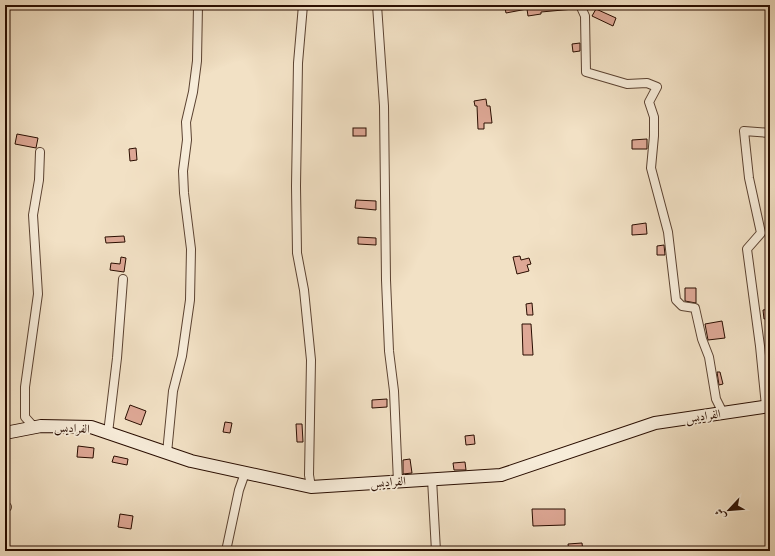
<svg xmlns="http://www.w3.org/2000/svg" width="775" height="556" font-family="'IM FELL Great Primer',Amiri,serif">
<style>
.building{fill:#dea896;stroke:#290d00}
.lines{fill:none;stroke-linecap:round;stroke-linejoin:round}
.street-casing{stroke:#5b4231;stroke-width:10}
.secondary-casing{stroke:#290d00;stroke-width:14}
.street{stroke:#f7ecd9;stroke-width:8}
.secondary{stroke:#f7ecd9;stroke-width:12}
.labels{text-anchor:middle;stroke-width:3.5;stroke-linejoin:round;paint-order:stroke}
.street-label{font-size:12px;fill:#290d00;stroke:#f7ecd9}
</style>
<rect width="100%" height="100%" fill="#f2e1c5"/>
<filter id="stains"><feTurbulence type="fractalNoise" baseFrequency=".005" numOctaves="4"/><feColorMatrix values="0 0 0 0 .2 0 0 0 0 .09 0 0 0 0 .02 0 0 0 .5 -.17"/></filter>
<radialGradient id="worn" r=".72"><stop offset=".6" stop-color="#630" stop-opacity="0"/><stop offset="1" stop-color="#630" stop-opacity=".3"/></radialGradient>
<g class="building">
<path d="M 516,5 L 531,5 L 532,7 L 538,5 L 574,5 L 574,9 L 541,12 L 541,14 L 528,16 L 527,9 L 506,13 L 505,8 Z"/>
<path d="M 596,9 L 616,18 L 613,26 L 592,16 Z"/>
<path d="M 580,43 L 580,51 L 573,52 L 572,44 Z"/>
<path d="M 486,99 L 487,106 L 490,106 L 492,123 L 484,123 L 484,129 L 478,129 L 477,106 L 475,106 L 474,101 Z"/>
<rect x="353" y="128" width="13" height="8"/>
<path d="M 17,134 L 38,138 L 36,148 L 15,144 Z"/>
<path d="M 647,139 L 647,149 L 632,149 L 632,140 Z"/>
<path d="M 136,148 L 137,160 L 130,161 L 129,149 Z"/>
<path d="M 356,200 L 376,201 L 376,210 L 355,208 Z"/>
<path d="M 646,223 L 647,234 L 632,235 L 632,225 Z"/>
<path d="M 124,236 L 125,242 L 106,243 L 105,237 Z"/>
<path d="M 358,237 L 376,238 L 376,245 L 358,244 Z"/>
<path d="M 664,245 L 665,255 L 657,255 L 657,246 Z"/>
<path d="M 520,256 L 521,260 L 529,258 L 531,264 L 527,265 L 529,271 L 517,274 L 513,257 Z"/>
<path d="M 121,257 L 126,258 L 124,272 L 110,270 L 111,263 L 120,264 Z"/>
<path d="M 685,288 L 696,288 L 696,303 L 685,301 Z"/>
<path d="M 532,303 L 533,315 L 527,315 L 526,304 Z"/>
<path d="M 770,309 L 770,318 L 764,319 L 763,310 Z"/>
<path d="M 722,321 L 725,338 L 708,340 L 705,324 Z"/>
<path d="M 522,324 L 531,324 L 533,355 L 523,355 Z"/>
<path d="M 717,372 L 720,372 L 723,384 L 719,385 Z"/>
<path d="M 387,399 L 387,407 L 372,408 L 372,400 Z"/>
<path d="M 130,405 L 146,411 L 141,425 L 125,419 Z"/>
<path d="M 225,422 L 232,423 L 230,433 L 223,432 Z"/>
<path d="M 296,424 L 302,424 L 303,442 L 297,442 Z"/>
<path d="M 474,435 L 475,444 L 466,445 L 465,436 Z"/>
<path d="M 78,446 L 94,448 L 93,458 L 77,457 Z"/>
<path d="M 114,456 L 128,459 L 127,465 L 112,462 Z"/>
<path d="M 410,459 L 412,473 L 403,474 L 403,460 Z"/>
<path d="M 465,462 L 466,470 L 454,470 L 453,463 Z"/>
<path d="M 532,509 L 565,509 L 565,525 L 533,526 Z"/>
<path d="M 120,514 L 133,516 L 131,529 L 118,527 Z"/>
<path d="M 582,543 L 583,551 L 569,551 L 568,544 Z"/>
</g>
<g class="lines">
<defs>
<g id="street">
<path d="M 303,5 L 298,63 L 296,186 L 297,253 L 304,290 L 311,360 L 309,475 L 311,487"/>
<path d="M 377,5 L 384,106 L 386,280 L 389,351 L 394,391 L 398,482"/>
<path d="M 580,5 L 585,16 L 586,72 L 627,84 L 647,83 L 657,87 L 649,102 L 654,117 L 654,136 L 651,168 L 668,232 L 676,300 L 682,306 L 695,308 L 702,339 L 709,357 L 716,399 L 723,413"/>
<path d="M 766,406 L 760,346 L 747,249 L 761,233 L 749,178 L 744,131 L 770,133"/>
<path d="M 34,427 L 25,417 L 25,387 L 38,294 L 33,215 L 39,180 L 40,152"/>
<path d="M 108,433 L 117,358 L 123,279"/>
<path d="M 167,453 L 173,391 L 182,356 L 190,300 L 191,249 L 184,193 L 183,171 L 187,140 L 186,122 L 193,92 L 197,61 L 198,5"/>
<path d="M 432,479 L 436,551"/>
<path d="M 5,507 L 7,507"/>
<path d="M 226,551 L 239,490 L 245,473"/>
</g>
<path id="secondary" d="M 5,433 L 41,426 L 91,427 L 191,461 L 311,487 L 501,475 L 655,423 L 770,406"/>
</defs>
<use href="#street" class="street-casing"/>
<use href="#secondary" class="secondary-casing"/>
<use href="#street" class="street"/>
<use href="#secondary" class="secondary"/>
</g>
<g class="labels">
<g class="street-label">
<text transform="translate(703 416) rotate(-8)" y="4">الفراديس</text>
<text transform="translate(72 428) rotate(3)" y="4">الفراديس</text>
<text transform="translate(388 482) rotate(-4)" y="4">الفراديس</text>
</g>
</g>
<rect width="775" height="556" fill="none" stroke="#f2e1c5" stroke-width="20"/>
<rect x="6" y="6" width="763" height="544" fill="none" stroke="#290d00" stroke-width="2"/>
<rect x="10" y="10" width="755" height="536" fill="none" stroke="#290d00"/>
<g transform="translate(729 510) rotate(244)" stroke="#f7ecd9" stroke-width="3" paint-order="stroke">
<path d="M0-3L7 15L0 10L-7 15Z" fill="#290d00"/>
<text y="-6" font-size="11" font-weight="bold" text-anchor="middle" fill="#290d00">ش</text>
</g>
<rect width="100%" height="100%" filter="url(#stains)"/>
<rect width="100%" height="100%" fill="url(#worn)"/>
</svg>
